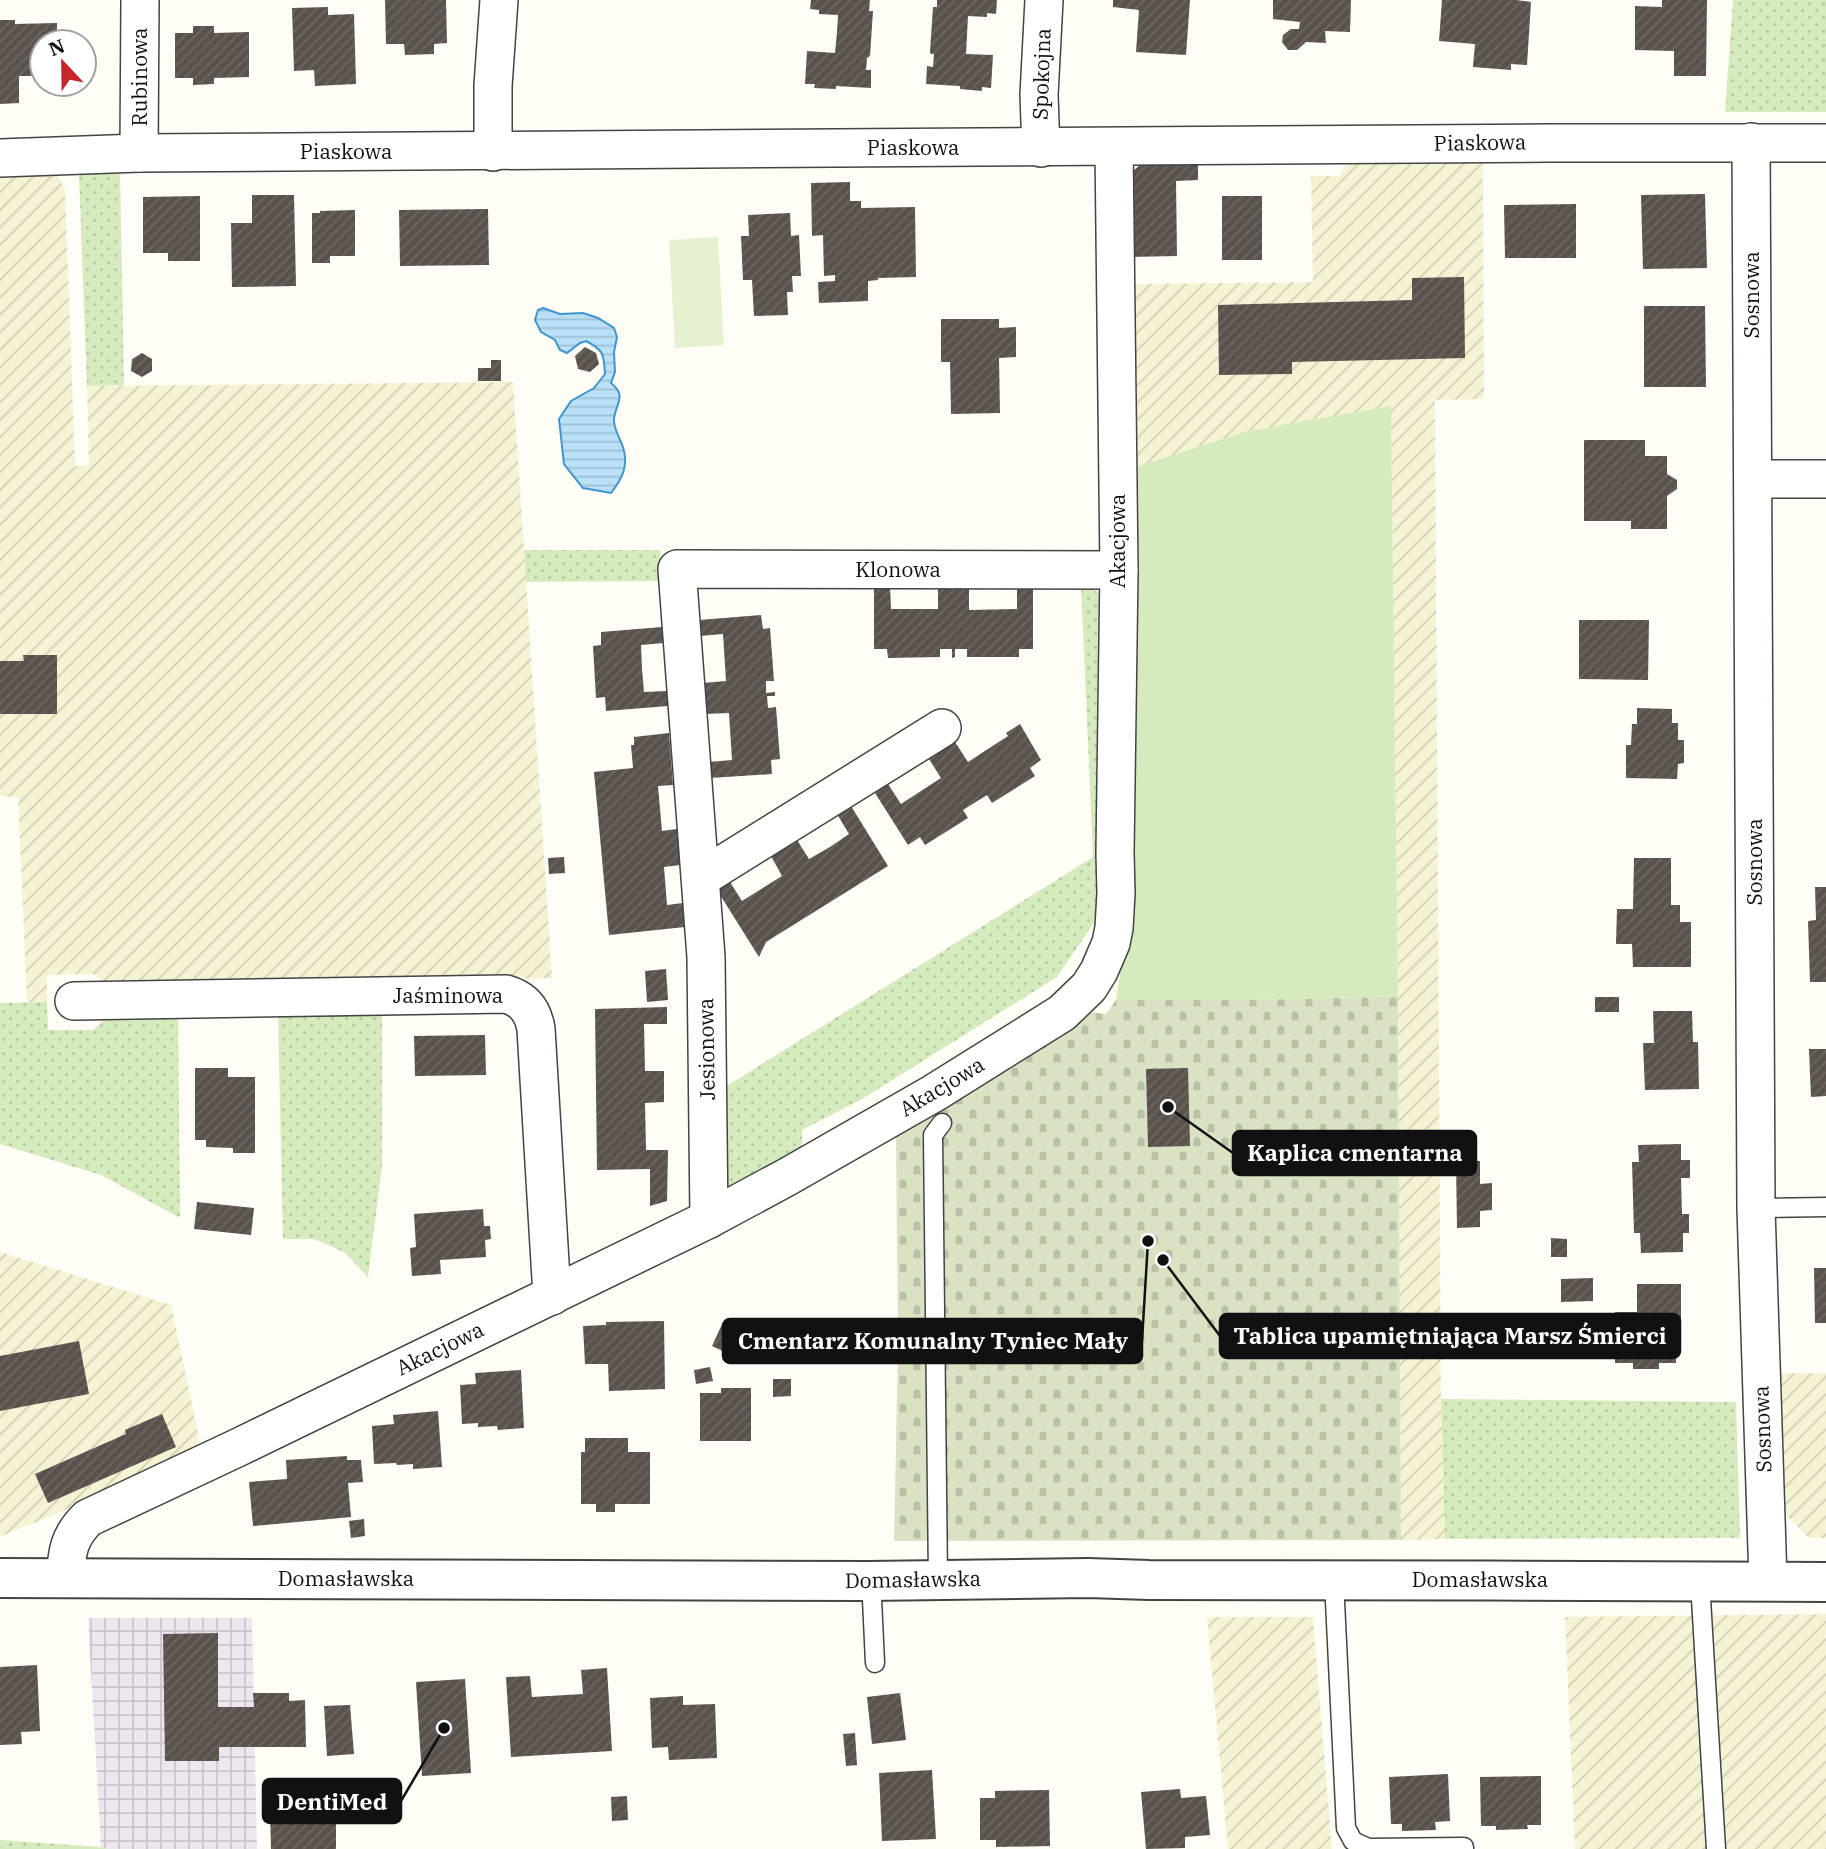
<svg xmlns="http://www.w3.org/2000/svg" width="1826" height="1849" font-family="'IBM Plex Serif',serif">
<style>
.industrial{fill:url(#industrial-grid)}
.farmland{fill:url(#farmland-furrows)}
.grass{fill:url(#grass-dots)}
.cemetery{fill:url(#cemetery-stones)}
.garden{fill:#d5ebbd}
.pitch{fill:#e6f2cf}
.water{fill:url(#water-rules);stroke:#3f96cf;stroke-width:2}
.building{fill:url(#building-hatch)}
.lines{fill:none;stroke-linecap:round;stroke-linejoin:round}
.service-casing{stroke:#444;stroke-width:21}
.minor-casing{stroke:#444;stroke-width:40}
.tertiary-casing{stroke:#444;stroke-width:42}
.service{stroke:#fff;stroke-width:18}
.minor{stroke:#fff;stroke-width:37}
.tertiary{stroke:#fff;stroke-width:38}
.labels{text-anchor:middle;stroke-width:7;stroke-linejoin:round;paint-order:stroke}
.street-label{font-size:21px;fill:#111;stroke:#fff}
.leader{fill:none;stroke:#111;stroke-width:2.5}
.callout-dot{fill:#111;stroke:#fff;stroke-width:2.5}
.callout{fill:#111;stroke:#111;stroke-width:2.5}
.callout-label{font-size:23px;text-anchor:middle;font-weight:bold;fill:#fff}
</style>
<defs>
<pattern id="industrial-grid" width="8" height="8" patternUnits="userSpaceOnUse" patternTransform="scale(1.75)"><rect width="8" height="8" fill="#eee6ef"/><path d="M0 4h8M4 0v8" fill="none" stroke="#cbc4cc"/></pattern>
<pattern id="farmland-furrows" width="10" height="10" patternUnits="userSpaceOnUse" patternTransform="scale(1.75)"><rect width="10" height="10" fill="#f6f3d4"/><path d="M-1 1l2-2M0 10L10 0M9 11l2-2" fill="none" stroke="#d2cfb5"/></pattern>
<pattern id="grass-dots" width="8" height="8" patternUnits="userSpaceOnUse" patternTransform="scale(1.75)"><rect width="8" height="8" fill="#d5ebbd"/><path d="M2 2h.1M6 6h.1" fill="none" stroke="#b6c8a1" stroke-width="1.8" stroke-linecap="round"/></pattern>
<pattern id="cemetery-stones" width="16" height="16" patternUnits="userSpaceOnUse" patternTransform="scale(1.75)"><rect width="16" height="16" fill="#d9e3c4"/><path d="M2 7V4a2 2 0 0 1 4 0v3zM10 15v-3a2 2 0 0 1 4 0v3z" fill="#b9c2a7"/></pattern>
<pattern id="water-rules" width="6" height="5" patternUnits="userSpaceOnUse" patternTransform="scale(1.75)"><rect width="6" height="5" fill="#b9e0f7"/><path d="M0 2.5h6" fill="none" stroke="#9ebfd3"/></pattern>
<pattern id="building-hatch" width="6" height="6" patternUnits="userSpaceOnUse" patternTransform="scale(1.75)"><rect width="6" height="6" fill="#5a524d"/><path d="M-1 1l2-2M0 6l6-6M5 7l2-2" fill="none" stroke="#6d6662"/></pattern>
</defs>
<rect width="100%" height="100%" fill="#fffdf5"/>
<path class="industrial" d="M 88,1618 L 252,1618 L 257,1849 L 109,1849 L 101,1847 Z"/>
<g class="farmland">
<path d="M 1483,160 L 1484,399 L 1435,400 L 1441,1399 L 1445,1539 L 1401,1540 L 1398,996 L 1391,407 L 1247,431 L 1129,469 L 1129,284 L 1313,282 L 1311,176 L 1339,176 L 1349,161 Z"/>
<path d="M 55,171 L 65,189 L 75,466 L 89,465 L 87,386 L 513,382 L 552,978 L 106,985 L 93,974 L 47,975 L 47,1002 L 27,1002 L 18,797 L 0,796 L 0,172 Z"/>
<path d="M 0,1252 L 171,1305 L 197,1428 L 199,1454 L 0,1537 Z"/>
<path d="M 1781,1373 L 1826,1373 L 1826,1538 L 1809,1538 L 1786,1515 Z"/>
<path d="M 1826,1614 L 1826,1849 L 1575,1849 L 1565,1617 Z"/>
<path d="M 1207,1617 L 1313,1617 L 1332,1849 L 1228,1849 Z"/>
</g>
<g class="grass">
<path d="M 1733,0 L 1826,0 L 1826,112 L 1725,112 Z"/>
<path d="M 120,172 L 124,385 L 87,386 L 79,173 Z"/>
<path d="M 524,550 L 660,550 L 662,581 L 526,582 Z"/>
<path d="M 1081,583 L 1101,594 L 1107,893 L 1096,920 L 1057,977 L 862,1099 L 802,1130 L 802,1157 L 736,1192 L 726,1183 L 725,1087 L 1093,857 Z"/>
<path d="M 47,1002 L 48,1030 L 93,1030 L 107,1017 L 178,1016 L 180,1218 L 101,1175 L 0,1144 L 0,1003 Z"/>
<path d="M 382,1014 L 382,1166 L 368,1277 L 344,1252 L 314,1239 L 283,1239 L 278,1016 Z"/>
<path d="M 1441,1399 L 1736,1402 L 1740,1538 L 1445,1539 Z"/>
<path d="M 0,1840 L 101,1847 L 109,1849 L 0,1849 Z"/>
</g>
<path class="cemetery" d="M 1398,996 L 1401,1540 L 894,1541 L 898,1350 L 896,1132 L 1080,1011 L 1106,1014 L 1116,1000 L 1250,1000 Z"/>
<path class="garden" d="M 1391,406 L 1398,996 L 1250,1000 L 1116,1000 L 1130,911 L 1129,469 L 1247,431 Z"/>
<path class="pitch" d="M 718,237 L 724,345 L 675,348 L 669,240 Z"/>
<path class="water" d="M 543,308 L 560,314 L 583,313 L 598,318 L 614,328 L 617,337 L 614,352 L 615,372 L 611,383 C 629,397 613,406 614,422 C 615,431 620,439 623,447 C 629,466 622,479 611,493 L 583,488 L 564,464 L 559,419 L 571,401 L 594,388 L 605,374 C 604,355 604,350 586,341 L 580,343 L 567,353 L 560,350 L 555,340 L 541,332 L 535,320 L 538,310 Z"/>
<g class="building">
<path d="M 385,0 L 446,0 L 447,43 L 434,44 L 434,54 L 405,55 L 404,44 L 386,44 Z"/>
<path d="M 811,0 L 870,0 L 869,11 L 873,11 L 870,56 L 867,58 L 866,70 L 871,70 L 871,88 L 836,86 L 836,89 L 814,88 L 815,84 L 805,84 L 807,51 L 835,53 L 837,32 L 838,15 L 819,14 L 819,10 L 810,9 Z"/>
<path d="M 937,0 L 997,0 L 996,14 L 987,13 L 987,17 L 968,16 L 966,54 L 993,55 L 991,88 L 982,87 L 982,91 L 960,89 L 960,86 L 926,84 L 927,66 L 933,67 L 934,54 L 931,54 L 930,52 L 933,7 L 937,7 Z"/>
<path d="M 1113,0 L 1190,0 L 1186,55 L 1136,52 L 1139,10 L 1113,7 Z"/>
<path d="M 1273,0 L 1351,0 L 1350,32 L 1325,31 L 1326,43 L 1306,42 L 1297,50 L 1288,50 L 1282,42 L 1283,35 L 1291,29 L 1299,29 L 1300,22 L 1273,19 Z"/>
<path d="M 1442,0 L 1516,0 L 1531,2 L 1527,65 L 1511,64 L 1511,70 L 1473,67 L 1475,44 L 1439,41 Z"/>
<path d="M 1662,0 L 1707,0 L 1706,76 L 1674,76 L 1674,51 L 1635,50 L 1635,6 L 1662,7 Z"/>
<path d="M 328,7 L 328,15 L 354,14 L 356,84 L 315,86 L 314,70 L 294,71 L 292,8 Z"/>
<path d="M 0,20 L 15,20 L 15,24 L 57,23 L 57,42 L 42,42 L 42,76 L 19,76 L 19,103 L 0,104 Z"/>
<path d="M 193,26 L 214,26 L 214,33 L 249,32 L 249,77 L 214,78 L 214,84 L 193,85 L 193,78 L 175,78 L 175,33 L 193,33 Z"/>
<path d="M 1198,159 L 1198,180 L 1176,181 L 1177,256 L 1129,257 L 1128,175 L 1146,160 Z"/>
<path d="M 850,182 L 850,201 L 861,201 L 861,208 L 915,207 L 916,277 L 878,278 L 878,280 L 868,281 L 868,301 L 819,303 L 818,282 L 835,281 L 835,275 L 824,276 L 823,235 L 812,236 L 811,183 Z"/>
<path d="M 1705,194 L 1707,268 L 1643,269 L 1641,195 Z"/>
<path d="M 252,195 L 294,195 L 296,286 L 232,287 L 231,223 L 252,223 Z"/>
<path d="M 200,196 L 200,261 L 168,261 L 168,253 L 143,253 L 143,197 Z"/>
<rect x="1222" y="196" width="40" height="64"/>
<path d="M 1576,204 L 1576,258 L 1505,258 L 1504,205 Z"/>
<path d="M 488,209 L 489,265 L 400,266 L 399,210 Z"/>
<path d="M 355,210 L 355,256 L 330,256 L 330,263 L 312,263 L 312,213 L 320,213 L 320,211 Z"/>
<path d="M 790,213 L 791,236 L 799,235 L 801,276 L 792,276 L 793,292 L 787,292 L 788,315 L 754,316 L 752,280 L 743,280 L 741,236 L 749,236 L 748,215 Z"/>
<path d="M 1464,277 L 1465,358 L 1292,362 L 1292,374 L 1219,375 L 1218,305 L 1412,300 L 1412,278 Z"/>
<path d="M 1644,306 L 1705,306 L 1706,387 L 1644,387 Z"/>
<path d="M 941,319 L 999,319 L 999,328 L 1016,327 L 1016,357 L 999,358 L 1000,413 L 951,414 L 950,362 L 941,362 Z"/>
<path d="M 585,347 L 596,353 L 599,364 L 590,372 L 578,369 L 575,356 Z"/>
<path d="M 142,353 L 152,359 L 152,371 L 142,377 L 131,371 L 132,359 Z"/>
<path d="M 491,360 L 501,360 L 501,381 L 478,381 L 478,368 L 491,368 Z"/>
<path d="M 1584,440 L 1645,440 L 1645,456 L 1667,456 L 1667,474 L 1677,480 L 1677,489 L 1667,496 L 1667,529 L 1631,529 L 1631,521 L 1584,521 Z"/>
<path d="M 874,586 L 890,586 L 891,609 L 938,609 L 938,586 L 969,586 L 969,610 L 1017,609 L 1017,586 L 1033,587 L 1033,649 L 1019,649 L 1019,657 L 967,657 L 967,649 L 955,649 L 955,657 L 952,658 L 952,649 L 940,649 L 940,657 L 888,658 L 887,649 L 874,649 Z"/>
<path d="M 761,615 L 763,629 L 770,628 L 774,681 L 766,681 L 766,693 L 775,692 L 775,696 L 767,696 L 768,708 L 776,707 L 780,759 L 771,760 L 772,774 L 710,778 L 709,762 L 732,760 L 729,713 L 705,714 L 703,683 L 726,681 L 723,634 L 700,636 L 699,620 Z"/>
<path d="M 1579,620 L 1649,620 L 1648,680 L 1579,679 Z"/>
<path d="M 662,627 L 664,643 L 641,645 L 642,669 L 644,692 L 667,691 L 668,706 L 606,711 L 605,697 L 596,698 L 593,646 L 601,645 L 601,632 Z"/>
<path d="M 23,655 L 57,655 L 57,714 L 0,714 L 0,661 L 24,661 Z"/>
<path d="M 1637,708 L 1672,709 L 1672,723 L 1678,723 L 1678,740 L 1684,740 L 1684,763 L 1678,764 L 1677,779 L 1626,778 L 1626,745 L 1631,745 L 1632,724 L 1637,724 Z"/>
<path d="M 1020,724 L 1041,760 L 1030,768 L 1035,776 L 992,803 L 987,795 L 963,810 L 968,818 L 925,845 L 920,837 L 908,845 L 875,793 L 888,784 L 901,804 L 941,778 L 929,759 L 955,742 L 968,762 L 1008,736 L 1006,733 Z"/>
<path d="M 669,733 L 673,785 L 658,786 L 660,809 L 662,831 L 677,829 L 680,865 L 664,867 L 667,905 L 683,903 L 685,927 L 609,935 L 594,772 L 633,768 L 631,745 L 634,745 L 634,737 Z"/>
<path d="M 851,806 L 888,866 L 766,942 L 759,957 L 717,890 L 730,882 L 742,901 L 782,876 L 771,856 L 797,840 L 809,859 L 830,847 L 849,834 L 837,814 Z"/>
<path d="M 564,857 L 565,873 L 549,874 L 548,858 Z"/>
<path d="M 1634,858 L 1671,858 L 1671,905 L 1680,905 L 1680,922 L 1691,922 L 1691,967 L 1633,967 L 1632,944 L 1616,944 L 1617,909 L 1633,909 Z"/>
<path d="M 1815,887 L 1826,887 L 1826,982 L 1810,982 L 1808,921 L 1816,920 Z"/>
<path d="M 666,969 L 668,1000 L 647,1002 L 645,971 Z"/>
<rect x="1595" y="997" width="24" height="15"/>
<path d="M 667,1007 L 667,1024 L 644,1024 L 645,1071 L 664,1071 L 664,1102 L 645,1103 L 646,1150 L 668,1150 L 667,1201 L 650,1206 L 650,1169 L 597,1170 L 595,1009 Z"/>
<path d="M 1653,1011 L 1692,1011 L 1693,1042 L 1698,1042 L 1699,1089 L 1645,1090 L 1643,1043 L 1654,1043 Z"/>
<path d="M 485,1035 L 486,1075 L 415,1076 L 414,1036 Z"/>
<path d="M 1809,1049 L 1826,1049 L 1826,1096 L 1811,1097 Z"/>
<path d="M 195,1068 L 228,1068 L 228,1077 L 255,1077 L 255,1153 L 233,1153 L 233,1148 L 206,1147 L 206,1140 L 195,1140 Z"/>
<path d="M 1188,1068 L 1190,1146 L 1148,1147 L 1146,1069 Z"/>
<path d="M 1681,1144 L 1681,1160 L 1690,1160 L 1690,1178 L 1681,1178 L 1682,1214 L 1689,1214 L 1689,1233 L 1683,1233 L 1683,1252 L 1641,1253 L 1640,1233 L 1634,1233 L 1632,1162 L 1639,1162 L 1638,1145 Z"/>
<path d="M 1456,1161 L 1480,1161 L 1480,1184 L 1492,1183 L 1492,1210 L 1480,1211 L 1480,1227 L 1457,1228 Z"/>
<path d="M 197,1202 L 254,1208 L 251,1235 L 194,1229 Z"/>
<path d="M 483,1209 L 484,1226 L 490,1226 L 491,1239 L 485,1240 L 486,1257 L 440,1260 L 441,1274 L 412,1276 L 410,1248 L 416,1247 L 414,1214 Z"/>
<path d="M 1551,1238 L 1567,1239 L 1567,1257 L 1551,1257 Z"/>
<path d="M 1814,1268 L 1826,1268 L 1826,1323 L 1815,1323 Z"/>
<path d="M 1593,1278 L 1593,1301 L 1561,1302 L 1561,1279 Z"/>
<path d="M 1637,1284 L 1681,1284 L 1681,1329 L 1676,1329 L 1676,1363 L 1659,1363 L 1659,1369 L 1633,1369 L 1633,1363 L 1615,1363 L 1615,1312 L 1637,1312 Z"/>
<path d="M 664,1321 L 665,1389 L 609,1391 L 608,1364 L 585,1364 L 583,1326 L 606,1325 L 606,1322 Z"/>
<path d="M 723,1322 L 740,1330 L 729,1354 L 712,1346 Z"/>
<path d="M 79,1341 L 89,1394 L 0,1411 L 0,1356 Z"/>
<path d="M 710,1367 L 713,1381 L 696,1384 L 694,1370 Z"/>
<path d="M 521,1370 L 524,1428 L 498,1430 L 497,1426 L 478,1427 L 478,1423 L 462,1424 L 460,1385 L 476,1384 L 475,1373 Z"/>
<path d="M 773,1379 L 791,1379 L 791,1396 L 773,1397 Z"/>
<path d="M 721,1388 L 751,1388 L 751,1441 L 700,1441 L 700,1393 L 721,1393 Z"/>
<path d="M 438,1411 L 442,1467 L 413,1469 L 413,1464 L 397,1465 L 396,1463 L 374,1464 L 372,1426 L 394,1424 L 393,1415 Z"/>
<path d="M 162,1414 L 176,1447 L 48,1503 L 35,1474 L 126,1434 L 125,1430 Z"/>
<path d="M 585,1438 L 628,1438 L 628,1452 L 650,1452 L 650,1504 L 615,1504 L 615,1512 L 596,1512 L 596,1504 L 581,1504 L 581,1452 L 585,1452 Z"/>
<path d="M 347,1456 L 347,1460 L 361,1460 L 363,1482 L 348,1483 L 351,1517 L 253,1526 L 249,1482 L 287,1479 L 286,1460 Z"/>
<path d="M 364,1519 L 365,1536 L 351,1538 L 349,1521 Z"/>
<path d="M 218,1633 L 218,1707 L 254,1707 L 253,1693 L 289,1693 L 289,1701 L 305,1700 L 306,1747 L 219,1747 L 219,1761 L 165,1761 L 163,1634 Z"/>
<path d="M 37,1665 L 40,1731 L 21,1732 L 22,1744 L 0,1745 L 0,1667 Z"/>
<path d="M 607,1668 L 612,1751 L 511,1757 L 506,1677 L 530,1676 L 532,1697 L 583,1694 L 581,1670 Z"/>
<path d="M 465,1679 L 471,1773 L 422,1776 L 416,1682 Z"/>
<path d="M 900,1693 L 906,1740 L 872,1744 L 867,1697 Z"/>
<path d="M 683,1696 L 683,1705 L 715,1704 L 717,1758 L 669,1760 L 668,1747 L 652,1748 L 650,1698 Z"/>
<path d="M 350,1705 L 354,1754 L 327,1756 L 324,1706 Z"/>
<path d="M 855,1733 L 857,1765 L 846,1766 L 843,1734 Z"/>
<path d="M 932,1770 L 936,1839 L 882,1841 L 879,1773 Z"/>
<path d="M 1448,1774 L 1450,1821 L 1435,1822 L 1436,1830 L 1402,1831 L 1402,1824 L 1391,1824 L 1389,1777 Z"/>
<path d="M 1541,1776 L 1541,1825 L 1527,1825 L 1528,1829 L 1496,1830 L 1496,1826 L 1481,1826 L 1480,1777 Z"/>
<path d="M 1180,1789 L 1181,1798 L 1206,1796 L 1210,1835 L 1185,1837 L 1185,1848 L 1146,1849 L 1141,1792 Z"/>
<path d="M 1049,1790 L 1050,1846 L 996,1847 L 996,1840 L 980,1840 L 980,1798 L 995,1798 L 995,1791 Z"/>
<path d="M 627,1796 L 628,1820 L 612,1821 L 611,1797 Z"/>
<path d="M 336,1808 L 336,1849 L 271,1849 L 270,1809 Z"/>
</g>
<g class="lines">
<defs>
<g id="service">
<path d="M 1756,1208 L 1826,1207"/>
<path d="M 938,1580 L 933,1135 L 942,1123"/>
<path d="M 869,1581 L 872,1599 L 875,1663"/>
<path d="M 1334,1581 L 1346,1828 L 1353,1841 L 1368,1848 L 1464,1847 L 1464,1849"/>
<path d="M 1700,1582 L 1716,1849"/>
</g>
<g id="minor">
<path d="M 1751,142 L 1756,1208 L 1768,1581"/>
<path d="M 1041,148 L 1039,95 L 1044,0"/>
<path d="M 493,152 L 493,86 L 499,0"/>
<path d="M 139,153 L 140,0"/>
<path d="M 0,158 L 139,153 L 1549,143 L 1826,143"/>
<path d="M 1753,479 L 1826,479"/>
<path d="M 701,878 L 942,728"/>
<path d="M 74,1001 L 506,994 C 524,999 533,1011 536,1029 L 552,1296"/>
<path d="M 709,1219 L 706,957 L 677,569 L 1119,570"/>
<path d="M 66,1578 C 66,1553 69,1536 88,1518 L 237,1448 L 709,1219 L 787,1177 L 934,1093 L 1062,1013 L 1089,987 L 1099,971 L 1111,943 L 1114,928 L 1116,893 L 1115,853 L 1119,570 L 1114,147"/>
</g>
<path id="tertiary" d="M 0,1578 L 869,1581 L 1088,1578 L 1149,1580 C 1375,1581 1600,1580 1826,1582"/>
</defs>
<use href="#service" class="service-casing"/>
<use href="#minor" class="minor-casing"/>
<use href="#tertiary" class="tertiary-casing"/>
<use href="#service" class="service"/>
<use href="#minor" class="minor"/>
<use href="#tertiary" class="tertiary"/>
</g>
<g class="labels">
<g class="street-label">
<text transform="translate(1042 74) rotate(-88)" y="7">Spokojna</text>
<text transform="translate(140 77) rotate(-90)" y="7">Rubinowa</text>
<text transform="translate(1480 143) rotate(-1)" y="7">Piaskowa</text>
<text x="913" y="155">Piaskowa</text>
<text x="346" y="159">Piaskowa</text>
<text transform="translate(1752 295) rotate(-90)" y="7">Sosnowa</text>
<text transform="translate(1118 541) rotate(-90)" y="7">Akacjowa</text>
<text x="898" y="577">Klonowa</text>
<text transform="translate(1755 862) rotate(-90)" y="7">Sosnowa</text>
<text x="448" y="1003">Jaśminowa</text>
<text transform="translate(707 1049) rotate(-91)" y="7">Jesionowa</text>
<text transform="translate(942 1087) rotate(-31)" y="7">Akacjowa</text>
<text transform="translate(440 1349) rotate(-26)" y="7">Akacjowa</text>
<text transform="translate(1763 1429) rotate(-92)" y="7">Sosnowa</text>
<text x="346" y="1586">Domasławska</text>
<text transform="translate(913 1580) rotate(-1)" y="7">Domasławska</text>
<text x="1480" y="1587">Domasławska</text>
</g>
</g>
<path class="leader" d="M1168 1107L1233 1153M1163 1260L1220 1336M1148 1241L1142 1341M444 1728L401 1801"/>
<g class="callout-dot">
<circle cx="1168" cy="1107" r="7"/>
<circle cx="1163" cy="1260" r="7"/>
<circle cx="1148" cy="1241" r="7"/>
<circle cx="444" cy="1728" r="7"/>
</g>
<g class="callout">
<rect x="1233" y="1131" width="243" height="44" rx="7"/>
<rect x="1220" y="1314" width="460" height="44" rx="7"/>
<rect x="723" y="1319" width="419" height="44" rx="7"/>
<rect x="263" y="1779" width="138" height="44" rx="7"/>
</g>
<g class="callout-label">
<text x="1355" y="1161">Kaplica cmentarna</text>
<text x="1450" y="1344">Tablica upamiętniająca Marsz Śmierci</text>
<text x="933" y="1349">Cmentarz Komunalny Tyniec Mały</text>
<text x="332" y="1810">DentiMed</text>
</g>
<g transform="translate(63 63) rotate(338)"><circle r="33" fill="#ffffff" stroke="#a0a0a0" stroke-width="2"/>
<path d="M0-5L12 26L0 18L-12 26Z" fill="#c4262e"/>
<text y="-10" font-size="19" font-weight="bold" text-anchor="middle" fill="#111111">N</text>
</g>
</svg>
